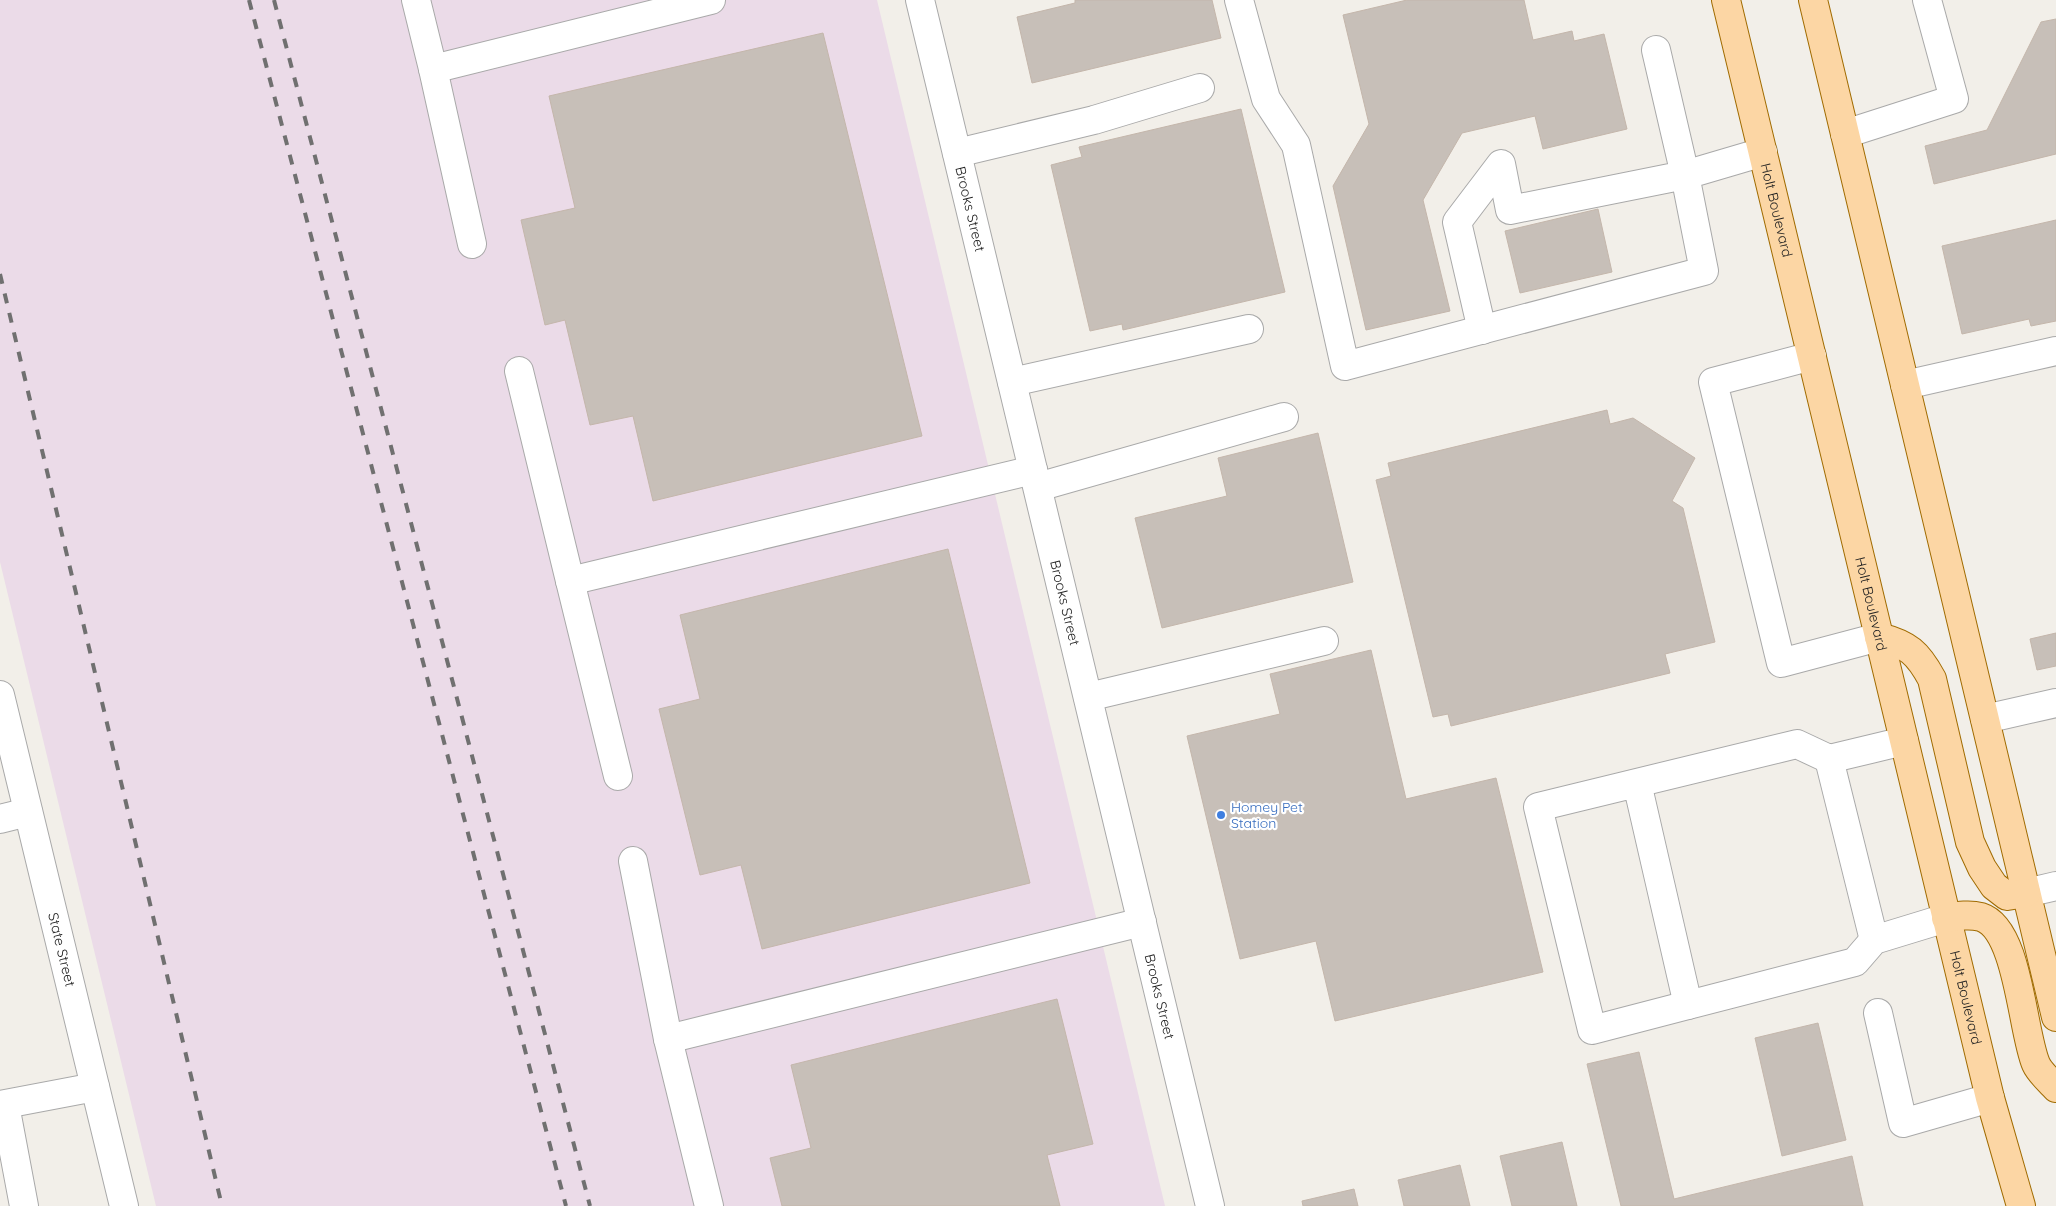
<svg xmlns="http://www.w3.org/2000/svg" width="2056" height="1206" font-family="Quicksand,sans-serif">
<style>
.industrial{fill:#ebdbe8}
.building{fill:#c7bfb8;stroke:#c4b6ab}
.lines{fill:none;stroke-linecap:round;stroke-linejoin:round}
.minor-casing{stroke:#a9a9a9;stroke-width:30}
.major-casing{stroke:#a06b00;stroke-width:30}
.minor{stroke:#fff;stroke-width:28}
.major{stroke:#fcd6a4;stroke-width:28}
.rail{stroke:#707070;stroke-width:4;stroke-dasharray:10 10;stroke-linecap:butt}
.shop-dot{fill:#3f7fe0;stroke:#fff;stroke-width:2}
.labels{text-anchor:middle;stroke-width:4.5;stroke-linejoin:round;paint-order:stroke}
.street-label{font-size:14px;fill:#222;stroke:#fff}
.shop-label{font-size:14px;fill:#366cbe;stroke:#fff;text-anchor:start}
</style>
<rect width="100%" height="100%" fill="#f2efe9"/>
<path class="industrial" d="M 0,0 L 877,0 L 1165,1206 L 156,1206 L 0,562 Z"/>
<g class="building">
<path d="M 1075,0 L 1212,0 L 1221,38 L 1032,83 L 1017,17 L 1075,3 Z"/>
<path d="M 1407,0 L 1524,0 L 1533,40 L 1572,31 L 1574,41 L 1604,34 L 1627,129 L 1543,149 L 1535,116 L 1462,133 L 1423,200 L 1450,311 L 1366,330 L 1333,186 L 1369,124 L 1343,15 Z"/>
<path d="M 2056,19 L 2056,154 L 1934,184 L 1925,146 L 1987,130 L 2041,22 Z"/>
<path d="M 823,33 L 922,436 L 653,501 L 633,416 L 590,425 L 565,320 L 545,325 L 521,220 L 575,208 L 549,96 Z"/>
<path d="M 1241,109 L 1285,292 L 1123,330 L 1122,324 L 1090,331 L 1051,165 L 1082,157 L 1079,147 Z"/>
<path d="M 1598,209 L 1612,272 L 1520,293 L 1505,231 Z"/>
<path d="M 2056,220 L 2056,321 L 2031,326 L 2029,319 L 1962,334 L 1942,246 Z"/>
<path d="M 1607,410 L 1610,424 L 1633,418 L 1695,458 L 1672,501 L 1683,508 L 1715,642 L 1665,654 L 1670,673 L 1451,726 L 1448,714 L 1433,717 L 1376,480 L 1391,476 L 1388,463 Z"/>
<path d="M 1318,433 L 1353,582 L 1162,628 L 1135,518 L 1227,496 L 1218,458 Z"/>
<path d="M 948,549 L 1030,883 L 762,949 L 741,865 L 700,875 L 659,709 L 700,699 L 680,615 Z"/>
<path d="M 2056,633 L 2056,666 L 2037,670 L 2030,639 Z"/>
<path d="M 1371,650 L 1406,799 L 1496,778 L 1543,972 L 1335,1021 L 1316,941 L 1240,959 L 1187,736 L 1280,714 L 1270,674 Z"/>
<path d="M 1057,999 L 1093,1144 L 1047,1155 L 1060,1206 L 782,1206 L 770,1158 L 811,1148 L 791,1065 Z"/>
<path d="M 1818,1023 L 1846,1140 L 1782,1156 L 1755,1038 Z"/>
<path d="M 1639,1052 L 1674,1199 L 1852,1156 L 1863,1206 L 1621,1206 L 1587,1064 Z"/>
<path d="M 1562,1142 L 1577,1206 L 1512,1206 L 1500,1156 Z"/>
<path d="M 1460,1165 L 1470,1206 L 1404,1206 L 1398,1180 Z"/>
<path d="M 1354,1189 L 1358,1206 L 1303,1206 L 1302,1201 Z"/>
</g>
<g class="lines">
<defs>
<g id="minor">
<path d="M 416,0 L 433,69"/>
<path id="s1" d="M 920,0 L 1210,1206"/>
<path d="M 1239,0 L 1266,99 L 1296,145 L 1345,366 L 1704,271 L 1685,175 L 1763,152"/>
<path d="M 1845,134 L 1954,99 L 1927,0"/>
<path d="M 957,153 L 1094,120 L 1200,88"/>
<path d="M 472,244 L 433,69 L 711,0"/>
<path d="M 1482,330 L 1457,222 L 1501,164 L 1510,210 L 1685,175 L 1656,50"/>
<path d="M 1812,356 L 1713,382 L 1781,663 L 1879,637"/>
<path d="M 519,371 L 570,581"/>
<path d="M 1012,382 L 1249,329"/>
<path d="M 1905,385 L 2056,351"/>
<path d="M 1038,487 L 1284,417"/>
<path id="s2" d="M 0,695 L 124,1206"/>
<path d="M 1088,697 L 1324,641"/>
<path d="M 1985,719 L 2056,703"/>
<path d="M 1829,759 L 1874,940"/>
<path d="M 618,776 L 570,581 L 1033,470"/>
<path d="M 1637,783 L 1688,1005 L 1592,1030 L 1538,807 L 1797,744 L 1829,759 L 1904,741"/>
<path d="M 0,819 L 28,812"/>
<path d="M 633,861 L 668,1039 L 1142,922"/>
<path d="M 2026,893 L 2056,886"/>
<path d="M 1688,1005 L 1855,962 L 1874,940 L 1946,918"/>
<path d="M 1878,1013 L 1903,1123 L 1990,1098"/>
<path d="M 668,1039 L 709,1206"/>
<path d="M 0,1105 L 95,1087"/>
<path d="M 5,1105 L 24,1206"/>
</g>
<g id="major">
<path id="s3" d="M 1726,0 L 1990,1098 L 2021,1206"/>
<path d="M 1813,0 L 2056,1017"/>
<path d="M 1879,637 C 1908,644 1918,653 1932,679 L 1970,842 L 1982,868 L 1994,886 L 2007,896 L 2026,893"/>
<path d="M 1946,918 C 1958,916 1969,914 1981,917 C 2019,929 2022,1032 2036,1064 C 2040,1073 2050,1081 2056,1088"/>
</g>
</defs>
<use href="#minor" class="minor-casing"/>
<use href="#major" class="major-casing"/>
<use href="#minor" class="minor"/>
<use href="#major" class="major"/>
<g class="rail">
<path d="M 249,0 L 566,1206"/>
<path d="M 274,0 L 590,1206"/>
<path d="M 0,274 L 222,1206"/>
</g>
</g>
<circle class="shop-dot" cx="1221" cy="815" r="5"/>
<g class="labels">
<g class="street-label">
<text dy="5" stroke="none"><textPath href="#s1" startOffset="215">Brooks Street</textPath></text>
<text dy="5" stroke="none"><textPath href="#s3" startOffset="216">Holt Boulevard</textPath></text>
<text dy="5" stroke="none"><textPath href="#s1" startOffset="620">Brooks Street</textPath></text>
<text dy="5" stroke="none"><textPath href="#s3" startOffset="621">Holt Boulevard</textPath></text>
<text dy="5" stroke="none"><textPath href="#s2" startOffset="262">State Street</textPath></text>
<text dy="5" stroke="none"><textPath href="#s1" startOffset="1025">Brooks Street</textPath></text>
<text dy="5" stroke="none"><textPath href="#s3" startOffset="1026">Holt Boulevard</textPath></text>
</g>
<g class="shop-label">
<text x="1231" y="812">Homey Pet<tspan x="1231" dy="16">Station</tspan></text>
</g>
</g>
</svg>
